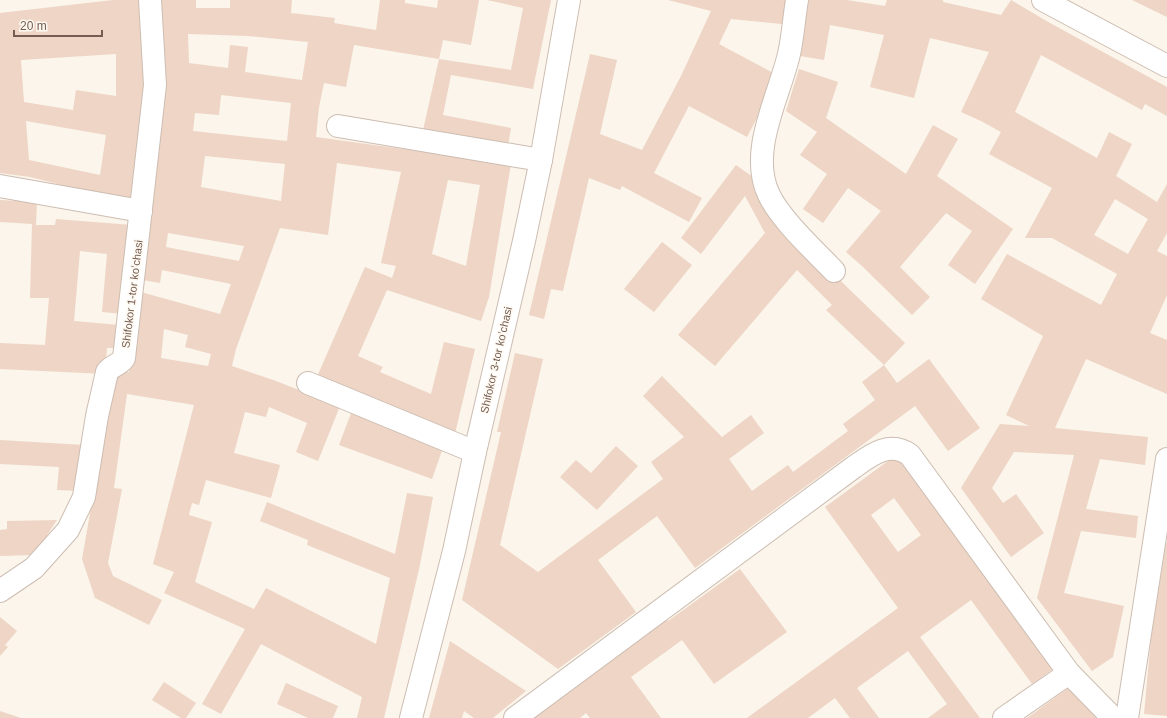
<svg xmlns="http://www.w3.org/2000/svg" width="1167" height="718" font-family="Arial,sans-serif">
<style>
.building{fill:#eed5c5;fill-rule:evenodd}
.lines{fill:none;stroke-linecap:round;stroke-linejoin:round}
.minor-casing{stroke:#cdbdb2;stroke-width:24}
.minor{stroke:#fff;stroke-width:22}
.labels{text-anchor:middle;stroke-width:3;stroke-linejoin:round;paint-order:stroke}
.street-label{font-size:11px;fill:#745d50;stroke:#fef9f2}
</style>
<rect width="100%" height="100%" fill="#fbf5eb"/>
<g class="building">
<path d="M 113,0 L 144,0 L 145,123 L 133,203 L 30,177 L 0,173 L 0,13 ZM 116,54 L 116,96 L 76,90 L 73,110 L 24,102 L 21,60 ZM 26,121 L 106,135 L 100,175 L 29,160 Z"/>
<path d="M 159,0 L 196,0 L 196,8 L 230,8 L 230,0 L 292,0 L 291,13 L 335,18 L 334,23 L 376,30 L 380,0 L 405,0 L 405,3 L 437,8 L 438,0 L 479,0 L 471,45 L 443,40 L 439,59 L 354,45 L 346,87 L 324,83 L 319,107 L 316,137 L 511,164 L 489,297 L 481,321 L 387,290 L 358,356 L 383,367 L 380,372 L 431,394 L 444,342 L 475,349 L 454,438 L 316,379 L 365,267 L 392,278 L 396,266 L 381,263 L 401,172 L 337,163 L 328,235 L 280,228 L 236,349 L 232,366 L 276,381 L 340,406 L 318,461 L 296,452 L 307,423 L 269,407 L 266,417 L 245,412 L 234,453 L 280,465 L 271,498 L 206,480 L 199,505 L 192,503 L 189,515 L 212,522 L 195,582 L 254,609 L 266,588 L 376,644 L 390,578 L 307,545 L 308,540 L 260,521 L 267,502 L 395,554 L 407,493 L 433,497 L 420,565 L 384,718 L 357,718 L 362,697 L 261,644 L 221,714 L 202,704 L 245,629 L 164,593 L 174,572 L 153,564 L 194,405 L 127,394 L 114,488 L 122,489 L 108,563 L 113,576 L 162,600 L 149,625 L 95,598 L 82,559 L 95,485 L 111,369 L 129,372 L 133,320 L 141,292 L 220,314 L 231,284 L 162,270 L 160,283 L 137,279 ZM 188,34 L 248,36 L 308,42 L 302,80 L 245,72 L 248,47 L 230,45 L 228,68 L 189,63 ZM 221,95 L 291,103 L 287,141 L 193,131 L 195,113 L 219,115 ZM 205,156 L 285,164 L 281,201 L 201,187 ZM 448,180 L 480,185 L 466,266 L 432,254 ZM 168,233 L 244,246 L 239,261 L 166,247 ZM 164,329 L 188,335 L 185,347 L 211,354 L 208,366 L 161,358 Z"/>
<path d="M 487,0 L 551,0 L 533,89 L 451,75 L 443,115 L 511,128 L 508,146 L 423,130 L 439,59 L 511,70 L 523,8 Z"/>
<path d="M 668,0 L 793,0 L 791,25 L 731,19 L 719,44 L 779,76 L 747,137 L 689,106 L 654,173 L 702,198 L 689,222 L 622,186 L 620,190 L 589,178 L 563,291 L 551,289 L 544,319 L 529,315 L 590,54 L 617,60 L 600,134 L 642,150 L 681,76 L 711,11 Z"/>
<path d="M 809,0 L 847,0 L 885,6 L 887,0 L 943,0 L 943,2 L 1001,15 L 1011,0 L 1050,23 L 1167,87 L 1167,116 L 1145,104 L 1142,110 L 1041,55 L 1015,112 L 1097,158 L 1109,132 L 1132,144 L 1116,176 L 1157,202 L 1167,184 L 1167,233 L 1157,251 L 1167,256 L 1167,295 L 1150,333 L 1167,340 L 1167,394 L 1086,359 L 1055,428 L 1148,437 L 1145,465 L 1100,459 L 1086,509 L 1138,516 L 1136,538 L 1081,531 L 1064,593 L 1124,606 L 1113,657 L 1092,671 L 1037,598 L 1074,455 L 1014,452 L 992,488 L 1003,503 L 1016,494 L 1044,533 L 1011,557 L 961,488 L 1000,424 L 1029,426 L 1006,415 L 1043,336 L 981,299 L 1007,254 L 1101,305 L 1117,274 L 1052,238 L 1025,238 L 1052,188 L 989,154 L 1001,132 L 981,121 L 961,112 L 989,52 L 930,38 L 914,98 L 870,87 L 884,35 L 830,25 L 824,60 L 800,56 ZM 1115,199 L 1148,219 L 1128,254 L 1094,235 Z"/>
<path d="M 1132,0 L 1167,0 L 1167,17 Z"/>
<path d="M 799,69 L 838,82 L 826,118 L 906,174 L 933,125 L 958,139 L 937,176 L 1013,229 L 975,284 L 948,265 L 972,231 L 946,213 L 900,267 L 930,297 L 912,315 L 862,266 L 846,252 L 881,211 L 848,188 L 823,223 L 803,209 L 827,174 L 800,155 L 817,132 L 786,111 Z"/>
<path d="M 736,165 L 757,180 L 777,218 L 848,288 L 905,343 L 884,365 L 826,310 L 832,305 L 797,270 L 715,366 L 678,335 L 765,233 L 745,196 L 701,254 L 681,238 Z"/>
<path d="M 0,200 L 37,202 L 36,225 L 55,225 L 56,219 L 132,225 L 124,314 L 102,312 L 107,254 L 80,251 L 74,321 L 120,325 L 119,348 L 107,348 L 105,374 L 0,369 L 0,343 L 45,345 L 49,298 L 30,298 L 32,224 L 0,222 Z"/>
<path d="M 662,242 L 692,265 L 654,312 L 624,289 Z"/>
<path d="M 515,353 L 543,359 L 500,545 L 538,572 L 663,479 L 651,462 L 684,437 L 643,396 L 662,376 L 722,437 L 751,415 L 764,433 L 729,459 L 752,491 L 788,465 L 793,472 L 848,431 L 843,424 L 875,400 L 862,382 L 884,365 L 897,383 L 929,359 L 980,428 L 948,451 L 915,406 L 695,568 L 657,516 L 598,560 L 636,612 L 558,669 L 462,600 L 501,432 L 497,432 Z"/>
<path d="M 353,408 L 445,442 L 432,479 L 339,445 Z"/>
<path d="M 0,440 L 84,445 L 81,491 L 57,490 L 59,467 L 0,464 Z"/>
<path d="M 616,446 L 638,466 L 597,510 L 560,477 L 576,460 L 591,473 Z"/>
<path d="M 899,453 L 1056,667 L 1032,684 L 971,600 L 920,637 L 980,718 L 928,718 L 947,704 L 908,651 L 857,688 L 879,718 L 850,718 L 835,698 L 808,718 L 747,718 L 898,608 L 825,507 ZM 894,498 L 921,535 L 898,552 L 871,515 Z"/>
<path d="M 57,520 L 34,555 L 0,556 L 0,530 L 7,529 L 7,521 Z"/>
<path d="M 1166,543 L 1167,543 L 1167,716 L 1144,714 L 1151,638 Z"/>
<path d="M 740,569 L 787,632 L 714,684 L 682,640 L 631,677 L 661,718 L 590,718 L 586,713 L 580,718 L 527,718 L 662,613 L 668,621 Z"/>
<path d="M 0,617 L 17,631 L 5,645 L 8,647 L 0,656 Z"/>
<path d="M 450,641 L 526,691 L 493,718 L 474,718 L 464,711 L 462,718 L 429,718 Z"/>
<path d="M 164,682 L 196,703 L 186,718 L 181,718 L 152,700 Z"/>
<path d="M 286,683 L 338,706 L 333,718 L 308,718 L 277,704 Z"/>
<path d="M 1075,683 L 1101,718 L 1027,718 Z"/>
<path d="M 0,711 L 21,718 L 0,718 Z"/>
</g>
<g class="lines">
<defs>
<g id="minor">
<path d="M 797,0 C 794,18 793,36 789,54 C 779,97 748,152 769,195 C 781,220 814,250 834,271"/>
<path d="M 1043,0 L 1167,66"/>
<path d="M 338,126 L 541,160"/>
<path d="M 0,186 L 141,211"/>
<path d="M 308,383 L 475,452"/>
<path d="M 0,591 L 34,568 L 68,530 L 84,497 L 97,416 L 107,372 C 112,365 120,365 124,358 L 155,85 L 150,0"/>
<path d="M 411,718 L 454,551 L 475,452 L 524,241 L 541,160 L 569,0"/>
<path d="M 515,718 L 854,467 C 871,455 890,440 910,455 L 1069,673 L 1113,718"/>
<path d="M 1004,718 L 1069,673"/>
<path d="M 1127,718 L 1167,459"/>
</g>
</defs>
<use href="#minor" class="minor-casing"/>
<use href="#minor" class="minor"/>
</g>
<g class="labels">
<g class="street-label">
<text transform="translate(132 294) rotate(-83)" y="4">Shifokor 1-tor koʼchasi</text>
<text transform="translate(496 360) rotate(-77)" y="4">Shifokor 3-tor koʼchasi</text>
</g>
</g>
<path d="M14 30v6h88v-6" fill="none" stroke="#745d50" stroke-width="2"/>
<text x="20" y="30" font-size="12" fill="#745d50" stroke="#fef9f2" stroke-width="3" paint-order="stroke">20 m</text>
</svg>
